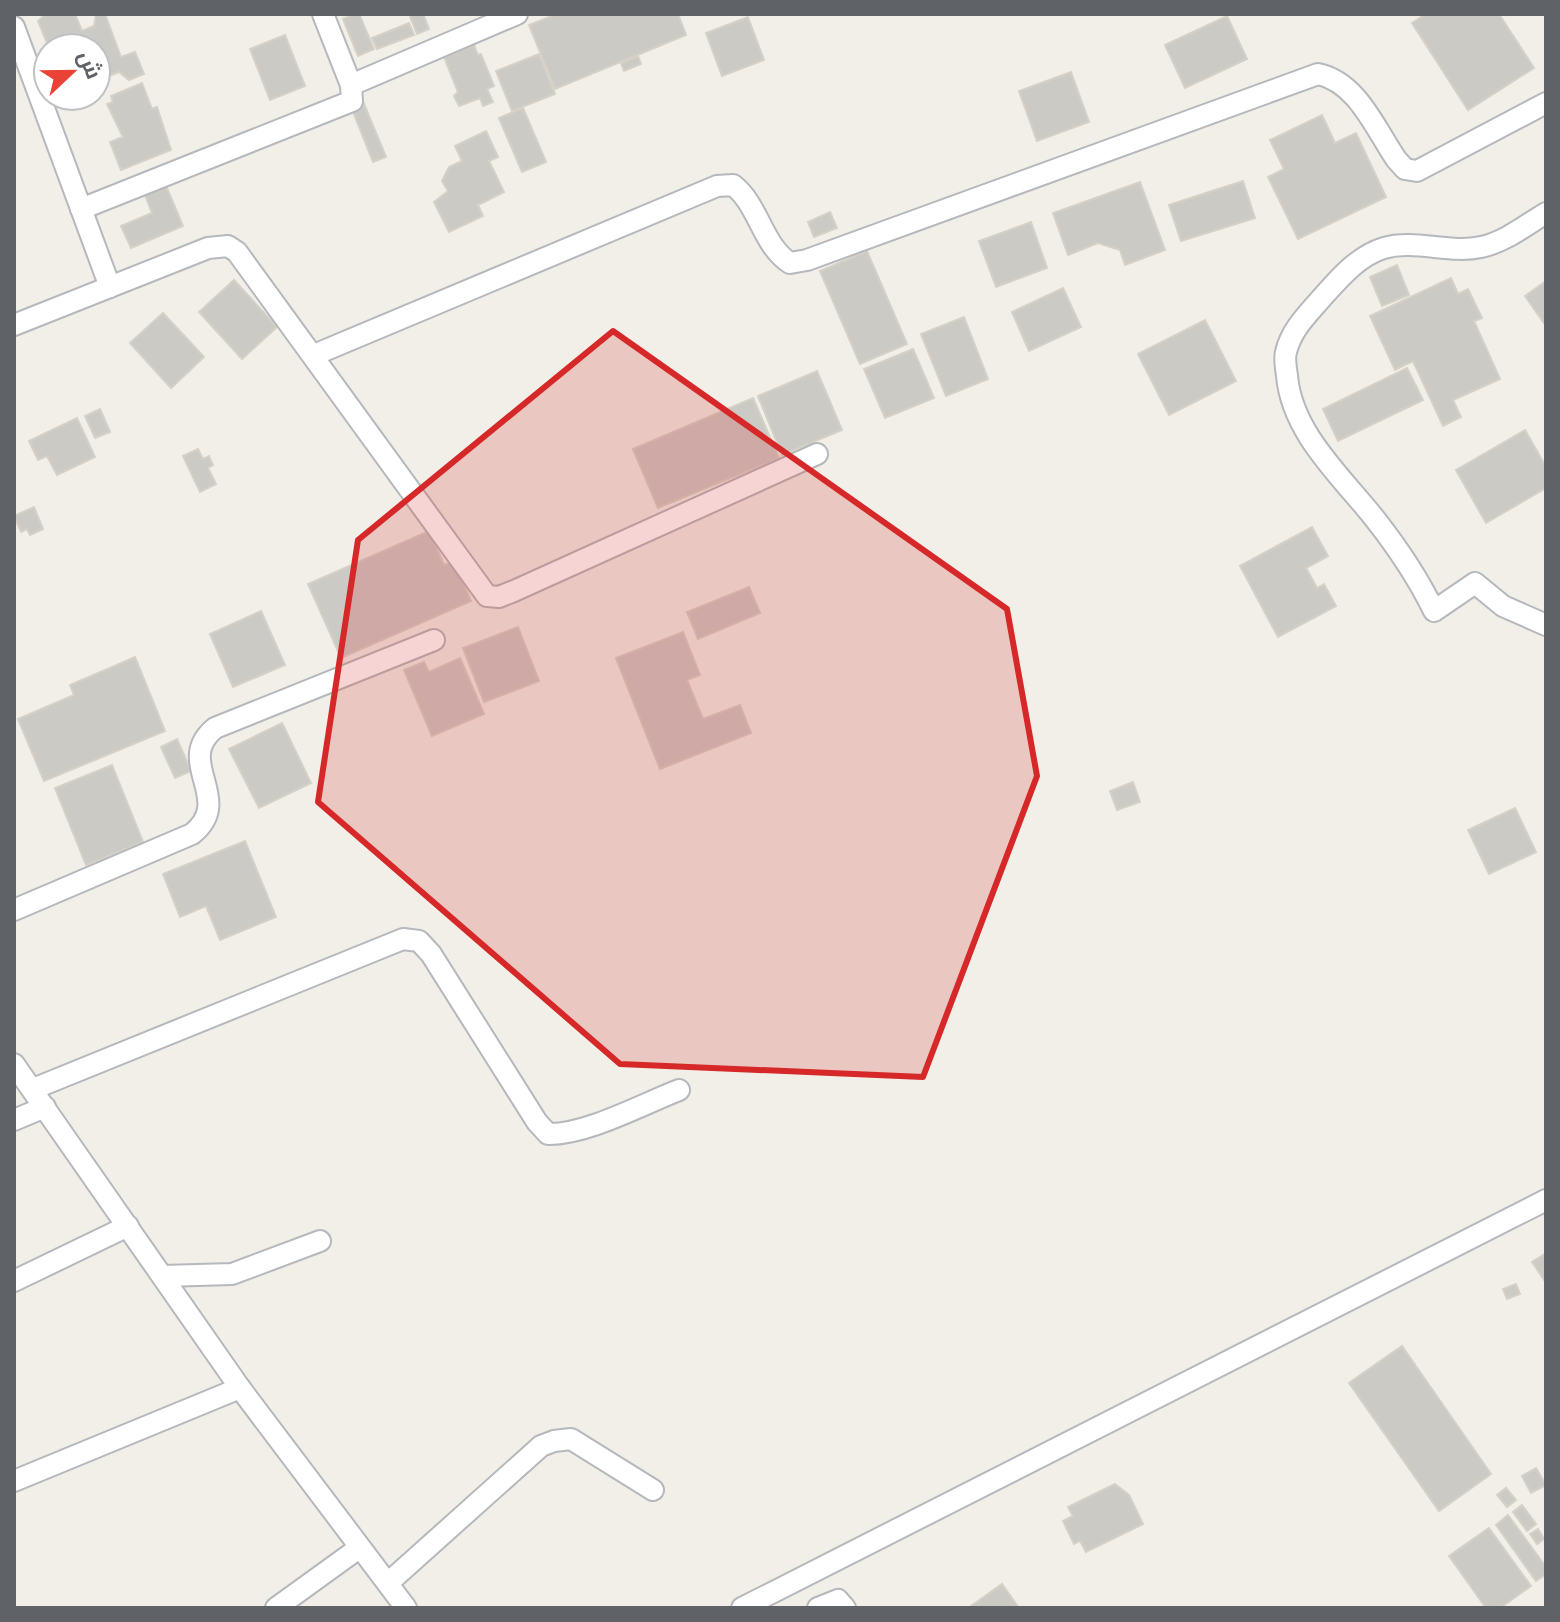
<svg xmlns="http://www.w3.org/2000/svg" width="1560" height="1622" font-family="Raleway,Cairo,sans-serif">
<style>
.building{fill:#cccac5;stroke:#d6d1c6;stroke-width:2}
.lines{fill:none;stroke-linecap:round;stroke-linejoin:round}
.minor-casing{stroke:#b5b8bc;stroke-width:24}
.minor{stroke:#fff;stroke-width:20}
.marked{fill:#d62828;fill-opacity:0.2;stroke:#d62828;stroke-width:6;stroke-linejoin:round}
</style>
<rect width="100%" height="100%" fill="#f1efe8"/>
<g class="building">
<path d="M 46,14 L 75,14 L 82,31 L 94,26 L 96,15 L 105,14 L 121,57 L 135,52 L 144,74 L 129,80 L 119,72 L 96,81 L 96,48 L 49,48 L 38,21 Z"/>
<path d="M 355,14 L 359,14 L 374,49 L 358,56 L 343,19 Z"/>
<path d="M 409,14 L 423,14 L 429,29 L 417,34 Z"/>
<path d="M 557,14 L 678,14 L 686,35 L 555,89 L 529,25 Z"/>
<path d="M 1426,14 L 1499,14 L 1534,68 L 1468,110 L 1412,23 Z"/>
<path d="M 1227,16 L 1247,59 L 1185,88 L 1165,45 Z"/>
<path d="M 748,17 L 764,60 L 722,76 L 706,33 Z"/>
<path d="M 409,23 L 414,35 L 377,49 L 372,38 Z"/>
<path d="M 285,35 L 305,86 L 270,100 L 250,49 Z"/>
<path d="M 474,45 L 478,55 L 481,54 L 494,86 L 487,89 L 493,102 L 483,106 L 480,98 L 459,106 L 454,96 L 458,92 L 444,57 Z"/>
<path d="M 539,54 L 555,94 L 512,111 L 496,71 Z"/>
<path d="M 638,56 L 641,64 L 624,71 L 621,63 Z"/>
<path d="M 1071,72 L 1089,122 L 1037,141 L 1019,91 Z"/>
<path d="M 142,83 L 152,109 L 157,107 L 171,150 L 121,170 L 110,142 L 123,137 L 107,104 L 113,102 L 111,96 Z"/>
<path d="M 362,99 L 386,157 L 373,162 L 350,104 Z"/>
<path d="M 523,108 L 546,162 L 522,172 L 499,118 Z"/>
<path d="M 1322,115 L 1335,143 L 1356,133 L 1386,197 L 1298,239 L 1268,177 L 1284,169 L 1270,140 Z"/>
<path d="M 486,131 L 498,157 L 489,161 L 504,192 L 478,205 L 483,216 L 449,232 L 434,202 L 448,191 L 442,181 L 449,167 L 462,161 L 455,146 Z"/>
<path d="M 164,181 L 183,226 L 131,248 L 121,226 L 152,213 L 143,190 Z"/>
<path d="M 1243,181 L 1255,218 L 1181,241 L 1169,205 Z"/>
<path d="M 1140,182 L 1165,250 L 1125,265 L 1120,250 L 1098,243 L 1068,255 L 1053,213 Z"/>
<path d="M 830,212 L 837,228 L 814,237 L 808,222 Z"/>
<path d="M 1031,222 L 1047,268 L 996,287 L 979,241 Z"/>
<path d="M 867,251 L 907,344 L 860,364 L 820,271 Z"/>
<path d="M 1397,265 L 1409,295 L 1382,306 L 1370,277 Z"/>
<path d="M 1451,278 L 1458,294 L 1468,289 L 1482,318 L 1474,321 L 1500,379 L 1453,400 L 1461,417 L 1443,426 L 1413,361 L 1395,370 L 1370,316 Z"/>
<path d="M 234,280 L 277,327 L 242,359 L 199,312 Z"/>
<path d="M 1546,281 L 1546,326 L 1525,296 Z"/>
<path d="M 1063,288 L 1081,327 L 1029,351 L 1012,312 Z"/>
<path d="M 163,313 L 204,357 L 171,388 L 130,343 Z"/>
<path d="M 964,317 L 988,379 L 946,396 L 921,334 Z"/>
<path d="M 1205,320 L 1236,381 L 1169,415 L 1138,354 Z"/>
<path d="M 913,349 L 934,398 L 885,418 L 864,369 Z"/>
<path d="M 1407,368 L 1423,400 L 1338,441 L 1323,409 Z"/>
<path d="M 817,371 L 842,430 L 782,455 L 758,396 Z"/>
<path d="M 753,398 L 779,458 L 658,508 L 633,449 Z"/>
<path d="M 100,409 L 110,432 L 95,438 L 85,416 Z"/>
<path d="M 77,418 L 95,457 L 57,475 L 47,456 L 38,460 L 29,441 Z"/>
<path d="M 1525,430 L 1546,467 L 1546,488 L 1486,523 L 1456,470 Z"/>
<path d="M 198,449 L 203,459 L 209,456 L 213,465 L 208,468 L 216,484 L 200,492 L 183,456 Z"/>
<path d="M 34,507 L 43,529 L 30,535 L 27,529 L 21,532 L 14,516 Z"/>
<path d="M 1312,527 L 1328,556 L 1306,568 L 1317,588 L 1324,584 L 1336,606 L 1278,637 L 1240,566 Z"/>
<path d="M 429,531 L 444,565 L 454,561 L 471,601 L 341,658 L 308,584 Z"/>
<path d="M 749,587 L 760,613 L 698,639 L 687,612 Z"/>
<path d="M 261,611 L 285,665 L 233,687 L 210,634 Z"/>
<path d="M 518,627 L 539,681 L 484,702 L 463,648 Z"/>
<path d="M 683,632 L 700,675 L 687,680 L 703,719 L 740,705 L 751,733 L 660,769 L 616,658 Z"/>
<path d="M 135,657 L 165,731 L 44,781 L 18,719 L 74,695 L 70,685 Z"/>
<path d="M 460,658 L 484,714 L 432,736 L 404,670 L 424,662 L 429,672 Z"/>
<path d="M 282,723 L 311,783 L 259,808 L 229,749 Z"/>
<path d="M 177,739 L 191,771 L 175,778 L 161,747 Z"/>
<path d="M 112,765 L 143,842 L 86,865 L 55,788 Z"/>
<path d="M 1133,782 L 1140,802 L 1117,810 L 1110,791 Z"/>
<path d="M 1515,808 L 1536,852 L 1489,874 L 1468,830 Z"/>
<path d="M 245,841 L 276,917 L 220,940 L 206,906 L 180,917 L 163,874 Z"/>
<path d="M 1546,1253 L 1546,1283 L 1532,1262 Z"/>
<path d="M 1516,1284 L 1520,1294 L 1507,1299 L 1503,1289 Z"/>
<path d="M 1402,1346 L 1491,1474 L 1439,1511 L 1349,1383 Z"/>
<path d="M 1536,1468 L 1546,1485 L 1531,1493 L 1522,1476 Z"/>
<path d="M 1115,1484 L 1129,1495 L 1143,1524 L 1086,1552 L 1080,1541 L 1074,1544 L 1063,1521 L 1073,1516 L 1068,1507 Z"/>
<path d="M 1506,1488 L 1516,1500 L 1507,1507 L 1497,1495 Z"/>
<path d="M 1522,1505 L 1536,1524 L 1527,1531 L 1513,1512 Z"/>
<path d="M 1508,1515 L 1546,1567 L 1546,1574 L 1536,1581 L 1496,1525 Z"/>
<path d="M 1489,1528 L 1531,1586 L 1500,1608 L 1486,1608 L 1449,1556 Z"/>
<path d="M 1538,1529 L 1544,1539 L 1537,1544 L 1530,1534 Z"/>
<path d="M 1002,1584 L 1019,1608 L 972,1608 L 971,1606 Z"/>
</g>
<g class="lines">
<defs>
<g id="minor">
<path d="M 14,27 L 110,287"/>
<path d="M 351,85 L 517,14"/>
<path d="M 81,209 L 352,101 L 351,85 L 323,14"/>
<path d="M 1546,213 C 1526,225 1505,242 1481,247 C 1450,254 1415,239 1384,248 C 1357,256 1337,281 1319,301 C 1305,317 1291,331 1286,352 C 1284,359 1286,368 1287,376 C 1292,433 1341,476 1375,519 C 1397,547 1418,578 1434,611 L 1475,583 L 1503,606 L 1546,625"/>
<path d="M 14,325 L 208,248 L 228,246 L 237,252 L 487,596 L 499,597 L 514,591 L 817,454"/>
<path d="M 314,355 L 717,186 L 733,185 C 759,205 762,245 790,263 L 807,260 L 1318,74 C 1357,82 1375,128 1396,159 L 1405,169 L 1417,171 L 1546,103"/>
<path d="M 14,910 L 192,834 C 236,799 173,762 215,728 L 434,640"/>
<path d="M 14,1064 L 240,1388 L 406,1608"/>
<path d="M 33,1089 L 403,939 L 419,941 L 431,954 L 537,1122 L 548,1134 C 586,1135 643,1104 679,1090"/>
<path d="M 14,1120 L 45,1107"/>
<path d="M 163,1276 L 232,1274 L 320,1241"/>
<path d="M 14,1281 L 128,1226"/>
<path d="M 14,1481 L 240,1388"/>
<path d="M 388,1583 L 541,1446 L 554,1441 L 571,1439 L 653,1490"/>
<path d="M 276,1608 L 359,1548"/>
<path d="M 742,1608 L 1546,1200"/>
<path d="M 818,1608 L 838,1600 L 845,1608"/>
</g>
</defs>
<use href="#minor" class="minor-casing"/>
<use href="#minor" class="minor"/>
</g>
<path class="marked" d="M 613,331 L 1007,609 L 1037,776 L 923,1077 L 620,1064 L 318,802 L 358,540 Z"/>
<rect width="1560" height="1622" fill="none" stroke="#5f6368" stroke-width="32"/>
<g transform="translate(72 72) rotate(68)"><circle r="38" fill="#ffffff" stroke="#bfc1c3" stroke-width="2"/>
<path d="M0-6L14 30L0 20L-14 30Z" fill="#ea4335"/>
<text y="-12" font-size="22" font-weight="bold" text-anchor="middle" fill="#5f6368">ش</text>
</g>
</svg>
